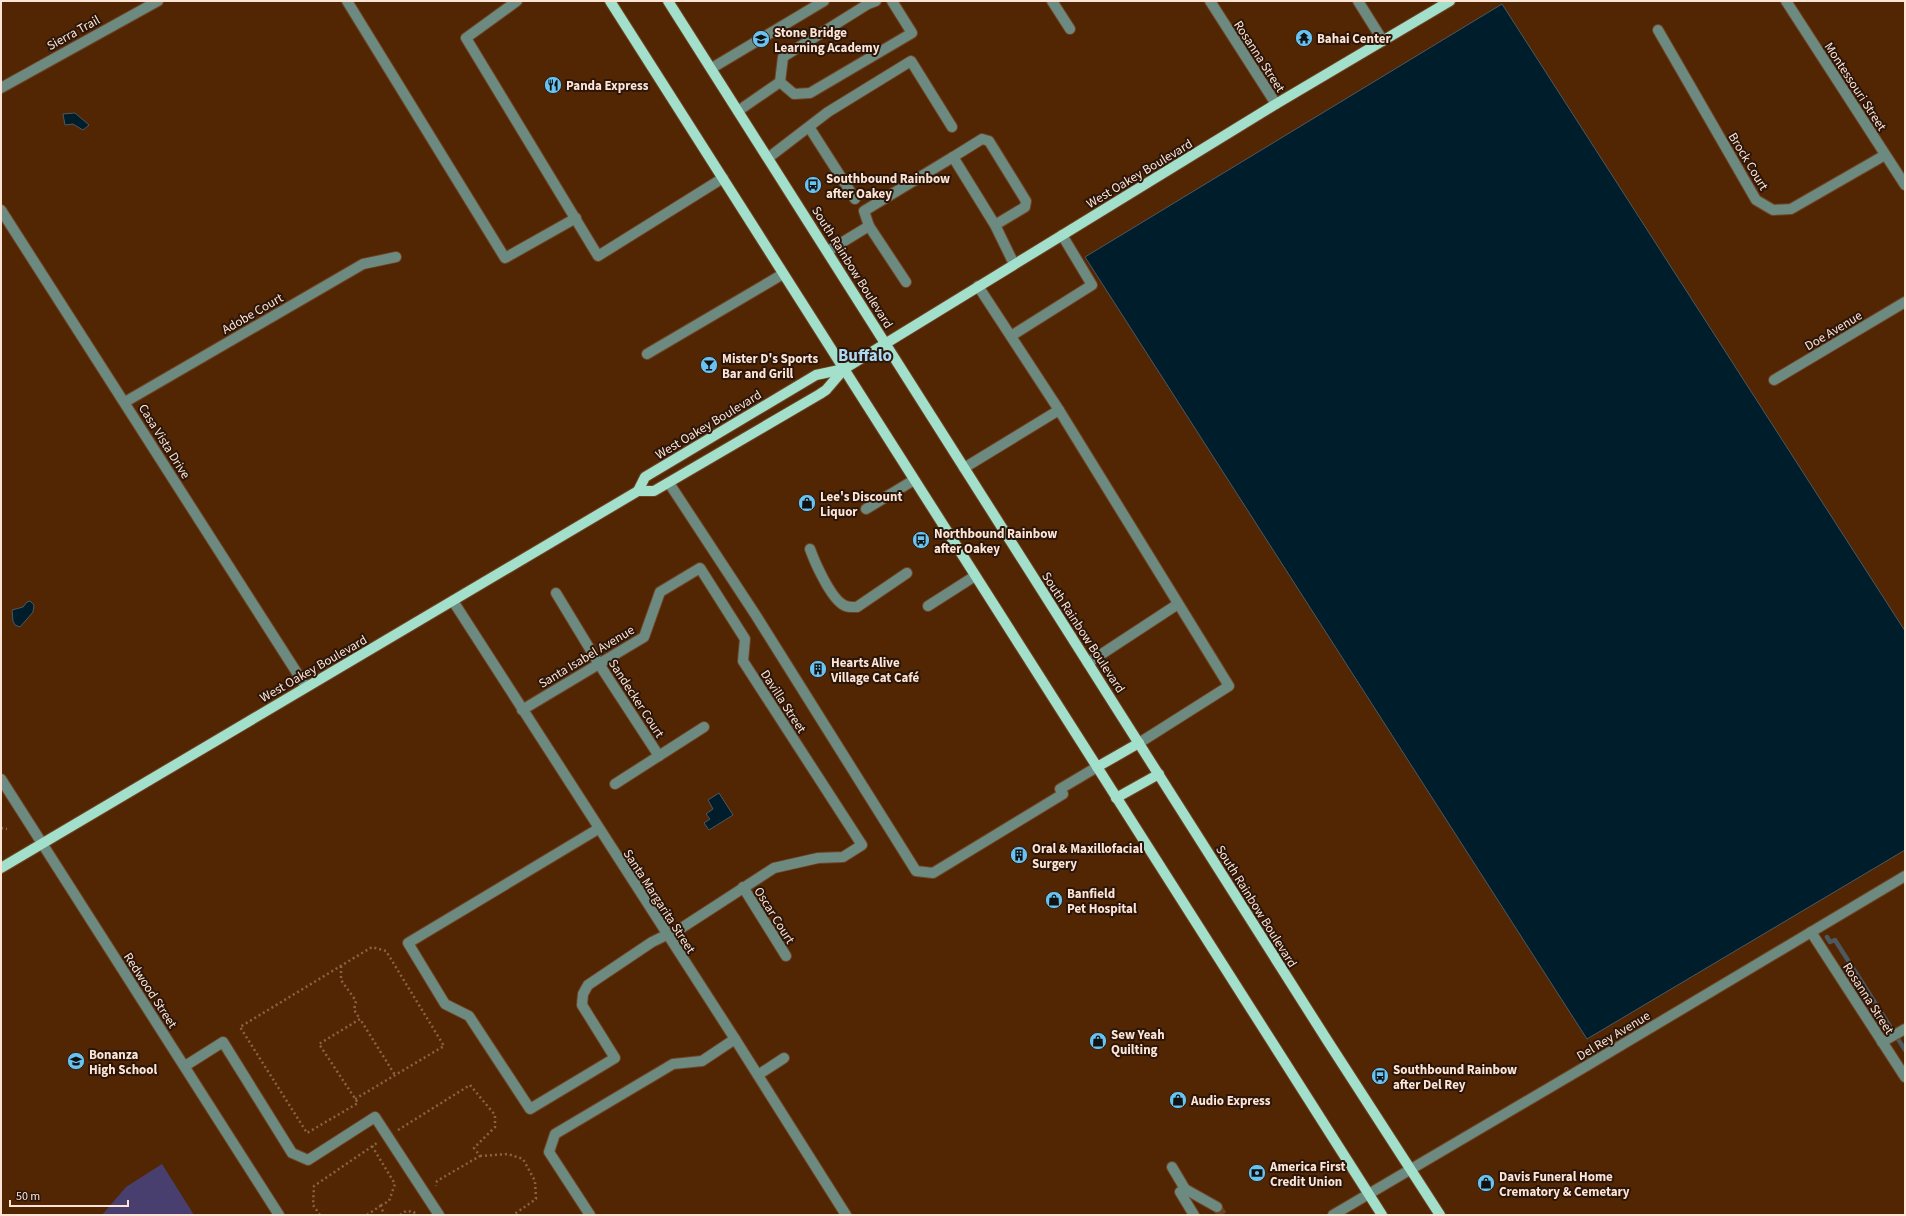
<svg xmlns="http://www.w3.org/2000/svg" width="1906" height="1216" font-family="'Source Sans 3',sans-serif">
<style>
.green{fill:#493f6f}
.water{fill:#001d2c;stroke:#4c595f}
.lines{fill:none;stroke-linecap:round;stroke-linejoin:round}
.stream{stroke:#4c595f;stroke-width:4.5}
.minor-tunnel{stroke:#6c4223;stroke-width:10;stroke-dasharray:10 5;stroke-linecap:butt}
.minor-casing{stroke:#6e4425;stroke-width:12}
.major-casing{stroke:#6e4425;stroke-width:12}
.path{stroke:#896346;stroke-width:2.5;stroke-dasharray:2 3;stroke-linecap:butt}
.minor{stroke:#6d8a80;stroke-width:10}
.major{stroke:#a3e0cc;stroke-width:10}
.labels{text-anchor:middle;stroke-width:4;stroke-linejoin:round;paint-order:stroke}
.street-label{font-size:13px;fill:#fce4d6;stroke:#2b1609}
.poi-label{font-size:13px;font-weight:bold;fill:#fce4d6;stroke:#2b1609;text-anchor:start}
.district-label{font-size:17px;font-weight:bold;fill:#addbf5;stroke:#2b1609}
</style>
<rect width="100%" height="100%" fill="#532603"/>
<path class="green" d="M 162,1164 L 194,1215 L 102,1215 L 126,1187 Z"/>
<g class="water">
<path d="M 1502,4 L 1905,631 L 1905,850 L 1587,1039 L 1085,257 Z"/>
<path d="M 75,113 L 89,125 L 83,130 L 73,124 L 65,125 L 63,114 Z"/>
<path d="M 30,601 L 34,605 L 33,612 L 20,627 L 15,625 L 13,621 L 12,610 L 23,607 L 27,602 Z"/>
<path d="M 719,793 L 733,815 L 709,830 L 704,823 L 710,819 L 706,814 L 713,809 L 708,800 Z"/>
</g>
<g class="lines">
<path class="stream" d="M 1827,937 L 1830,942 L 1835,940 L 1905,1050"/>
<path class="minor-tunnel" d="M 1217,1207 L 1222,1215"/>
<defs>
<g id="minor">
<path d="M 347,1 L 505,258 L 576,218"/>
<path d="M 517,1 L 466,38 L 598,256 L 723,178"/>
<path d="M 1052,1 L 1070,29"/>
<path d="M 1210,1 L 1276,104"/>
<path d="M 1358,1 L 1383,41"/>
<path d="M 1786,1 L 1905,185"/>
<path d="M 1658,30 L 1756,200 L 1773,210 L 1791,209 L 1885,155"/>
<path d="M 712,68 L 824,1"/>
<path d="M 780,82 L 794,94 L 810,93 L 912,33 L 892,1"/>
<path d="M 1,88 L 158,1"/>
<path d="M 738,111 L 780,82 L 783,57 L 868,4 L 876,1"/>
<path d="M 809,127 L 855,199"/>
<path d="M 768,158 L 828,112 L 911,61 L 952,127"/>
<path d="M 1,210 L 306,687"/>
<path d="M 995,225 L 1025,207 L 1026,201 L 989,141 L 982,139 L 953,157 L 995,225 L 1014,264"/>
<path d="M 869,226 L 906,282"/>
<path d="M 828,251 L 869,226 L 864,211 L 953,157"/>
<path d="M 978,286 L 1059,410"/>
<path d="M 1011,336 L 1092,285 L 1062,235"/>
<path d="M 647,354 L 783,274"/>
<path d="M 1774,380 L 1905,302"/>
<path d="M 125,402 L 363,264 L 396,257"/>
<path d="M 964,468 L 1059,410 L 1229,686 L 1139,743"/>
<path d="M 669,483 L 755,614 L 916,871 L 933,873 L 1063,794 L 1060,789 L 1097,767"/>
<path d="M 866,509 L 914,480"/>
<path d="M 810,549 C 815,563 830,596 842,604 C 847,608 852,607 857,607 L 907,573"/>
<path d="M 556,593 L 599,664 L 659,756"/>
<path d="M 453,601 L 735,1039 L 846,1215"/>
<path d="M 928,606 L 975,576"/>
<path d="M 1088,663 L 1178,604"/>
<path d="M 522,710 L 644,637 L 660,592 L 700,568 L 745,639 L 743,661 L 862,845 L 843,857 L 818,858 L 774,868 L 683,927 L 652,942 L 588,985 L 583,994 L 582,1005 L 615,1058 L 530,1109 L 469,1016 L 445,1004 L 408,943 L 598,829"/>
<path d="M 1,779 L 279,1215"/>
<path d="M 615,784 L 704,727"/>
<path d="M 743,887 L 786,956"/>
<path d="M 1811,932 L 1905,1077"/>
<path d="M 1882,1042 L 1905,1029"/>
<path d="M 185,1066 L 223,1042 L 292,1153 L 308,1160 L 375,1117 L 439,1215"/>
<path d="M 758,1075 L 784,1058"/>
<path d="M 1172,1167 L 1185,1189 L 1217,1207"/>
<path d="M 1185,1189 L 1180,1192 L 1194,1215"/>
<path d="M 590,1215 L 549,1152 L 555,1134 L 673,1064 L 702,1061 L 735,1039"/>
<path d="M 1333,1215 L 1583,1068 L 1905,876"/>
</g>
<g id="major">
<path d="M 610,1 L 1382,1215"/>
<path d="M 668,1 L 1327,1040 L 1440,1215"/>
<path d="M 638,491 L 645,477 L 816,375 L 844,369"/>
<path d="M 1097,767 L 1139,743"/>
<path d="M 1116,798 L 1159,774"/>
<path d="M 1,868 L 638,491 L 654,491 L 820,394 L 826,390 L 844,369 L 1276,104 L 1450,1"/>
</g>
</defs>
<use href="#minor" class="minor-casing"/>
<use href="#major" class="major-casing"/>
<g class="path">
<path d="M 1,828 L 7,829"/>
<path d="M 341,966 L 341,980 L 356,1001 L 354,1010 L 360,1019"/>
<path d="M 355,1099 L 444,1046 L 386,951 L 372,947 L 240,1027 L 307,1133 L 358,1103 L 319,1044 L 360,1019 L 395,1075"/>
<path d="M 398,1130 L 470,1085 L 495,1115 L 495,1127 L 474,1148 L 480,1156 L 437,1181 L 436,1186"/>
<path d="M 372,1146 L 395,1184 L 389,1201 L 380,1206"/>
<path d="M 480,1156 L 508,1154 L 523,1159 L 535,1181 L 536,1199 L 513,1215"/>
<path d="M 320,1215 L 313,1205 L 314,1186 L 377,1143"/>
<path d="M 367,1215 L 380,1206 L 385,1215"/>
<path d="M 400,1215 L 406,1211 L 414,1212 L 415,1215"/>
</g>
<use href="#minor" class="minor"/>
<use href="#major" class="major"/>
</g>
<defs>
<symbol id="temple-disc" viewBox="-11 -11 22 22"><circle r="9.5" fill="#69c3f1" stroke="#2b1609"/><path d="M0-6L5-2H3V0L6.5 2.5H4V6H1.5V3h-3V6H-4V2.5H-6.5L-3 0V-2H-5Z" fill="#111"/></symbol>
<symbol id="school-disc" viewBox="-11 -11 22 22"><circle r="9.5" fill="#69c3f1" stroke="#2b1609"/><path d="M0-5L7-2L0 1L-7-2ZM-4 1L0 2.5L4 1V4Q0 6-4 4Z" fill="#111"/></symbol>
<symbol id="restaurant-disc" viewBox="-11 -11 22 22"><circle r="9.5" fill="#69c3f1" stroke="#2b1609"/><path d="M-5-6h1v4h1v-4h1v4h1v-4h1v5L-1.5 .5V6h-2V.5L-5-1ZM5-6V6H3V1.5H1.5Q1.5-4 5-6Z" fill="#111"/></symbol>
<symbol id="bus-disc" viewBox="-11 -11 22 22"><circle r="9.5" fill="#69c3f1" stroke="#2b1609"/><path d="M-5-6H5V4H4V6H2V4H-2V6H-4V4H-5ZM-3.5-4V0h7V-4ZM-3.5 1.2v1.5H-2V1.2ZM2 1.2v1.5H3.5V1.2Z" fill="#111"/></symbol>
<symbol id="bar-disc" viewBox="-11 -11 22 22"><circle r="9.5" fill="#69c3f1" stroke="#2b1609"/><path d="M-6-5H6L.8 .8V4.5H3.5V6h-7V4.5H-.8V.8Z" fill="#111"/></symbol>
<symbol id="shop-disc" viewBox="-11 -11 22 22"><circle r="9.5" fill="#69c3f1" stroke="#2b1609"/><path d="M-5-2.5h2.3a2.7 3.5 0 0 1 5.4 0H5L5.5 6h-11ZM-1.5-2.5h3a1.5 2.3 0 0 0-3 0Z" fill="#111"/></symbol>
<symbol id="building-disc" viewBox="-11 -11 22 22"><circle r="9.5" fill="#69c3f1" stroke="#2b1609"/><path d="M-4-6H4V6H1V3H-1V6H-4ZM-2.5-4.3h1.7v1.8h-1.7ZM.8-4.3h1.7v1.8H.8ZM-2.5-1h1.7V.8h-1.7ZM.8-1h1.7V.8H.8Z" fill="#111"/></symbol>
<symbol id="bank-disc" viewBox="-11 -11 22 22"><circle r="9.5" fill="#69c3f1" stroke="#2b1609"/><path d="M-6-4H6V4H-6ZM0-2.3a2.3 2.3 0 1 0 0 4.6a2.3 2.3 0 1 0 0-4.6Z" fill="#111"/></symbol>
</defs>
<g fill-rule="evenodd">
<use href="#temple-disc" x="1294" y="28" width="20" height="20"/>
<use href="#school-disc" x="751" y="29" width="20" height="20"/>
<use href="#restaurant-disc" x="543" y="75" width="20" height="20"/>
<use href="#bus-disc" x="803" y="175" width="20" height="20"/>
<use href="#bar-disc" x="699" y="355" width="20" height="20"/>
<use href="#shop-disc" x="797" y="493" width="20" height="20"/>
<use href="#bus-disc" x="911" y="530" width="20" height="20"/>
<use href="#building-disc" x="808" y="659" width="20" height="20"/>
<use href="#building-disc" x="1009" y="845" width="20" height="20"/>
<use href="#shop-disc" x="1044" y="890" width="20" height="20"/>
<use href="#shop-disc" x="1088" y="1031" width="20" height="20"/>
<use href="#school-disc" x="66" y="1051" width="20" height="20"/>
<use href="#bus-disc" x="1370" y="1066" width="20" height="20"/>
<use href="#shop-disc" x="1168" y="1090" width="20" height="20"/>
<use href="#bank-disc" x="1247" y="1163" width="20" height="20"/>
<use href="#shop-disc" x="1476" y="1173" width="20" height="20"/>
</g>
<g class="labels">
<g class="street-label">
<text transform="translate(73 32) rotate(-29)" y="5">Sierra Trail</text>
<text transform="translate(1260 56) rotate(57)" y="5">Rosanna Street</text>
<text transform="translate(1856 86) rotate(57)" y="5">Montessouri Street</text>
<text transform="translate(1749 161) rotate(59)" y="5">Brock Court</text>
<text transform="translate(1139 173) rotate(-31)" y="5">West Oakey Boulevard</text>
<text transform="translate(853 267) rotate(58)" y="5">South Rainbow Boulevard</text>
<text transform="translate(252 313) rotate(-30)" y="5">Adobe Court</text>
<text transform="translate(1833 330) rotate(-31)" y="5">Doe Avenue</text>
<text transform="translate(708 424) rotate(-31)" y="5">West Oakey Boulevard</text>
<text transform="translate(165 441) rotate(58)" y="5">Casa Vista Drive</text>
<text transform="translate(1084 632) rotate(57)" y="5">South Rainbow Boulevard</text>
<text transform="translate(586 656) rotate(-31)" y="5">Santa Isabel Avenue</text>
<text transform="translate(313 668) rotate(-30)" y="5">West Oakey Boulevard</text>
<text transform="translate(637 698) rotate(57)" y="5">Sandecker Court</text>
<text transform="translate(784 701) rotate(57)" y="5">Davilla Street</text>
<text transform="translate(660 901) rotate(57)" y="5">Santa Margarita Street</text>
<text transform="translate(1257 906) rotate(58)" y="5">South Rainbow Boulevard</text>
<text transform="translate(775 915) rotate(58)" y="5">Oscar Court</text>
<text transform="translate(151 990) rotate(57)" y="5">Redwood Street</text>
<text transform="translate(1869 998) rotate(57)" y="5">Rosanna Street</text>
<text transform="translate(1613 1035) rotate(-31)" y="5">Del Rey Avenue</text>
</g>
<g class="poi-label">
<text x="774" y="37">Stone Bridge<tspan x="774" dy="15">Learning Academy</tspan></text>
<text x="1317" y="43">Bahai Center</text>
<text x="566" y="90">Panda Express</text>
<text x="826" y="183">Southbound Rainbow<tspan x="826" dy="15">after Oakey</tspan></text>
<text x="722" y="363">Mister D's Sports<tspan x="722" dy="15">Bar and Grill</tspan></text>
<text x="820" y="501">Lee's Discount<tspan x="820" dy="15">Liquor</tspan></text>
<text x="934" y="538">Northbound Rainbow<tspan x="934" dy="15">after Oakey</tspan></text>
<text x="831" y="667">Hearts Alive<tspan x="831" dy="15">Village Cat Café</tspan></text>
<text x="1032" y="853">Oral &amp; Maxillofacial<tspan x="1032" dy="15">Surgery</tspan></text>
<text x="1067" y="898">Banfield<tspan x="1067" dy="15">Pet Hospital</tspan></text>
<text x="1111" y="1039">Sew Yeah<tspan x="1111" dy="15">Quilting</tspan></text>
<text x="89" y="1059">Bonanza<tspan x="89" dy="15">High School</tspan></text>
<text x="1393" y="1074">Southbound Rainbow<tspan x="1393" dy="15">after Del Rey</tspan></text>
<text x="1191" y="1105">Audio Express</text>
<text x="1270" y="1171">America First<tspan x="1270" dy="15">Credit Union</tspan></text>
<text x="1499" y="1181">Davis Funeral Home<tspan x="1499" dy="15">Crematory &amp; Cemetary</tspan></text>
</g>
<g class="district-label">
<text x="865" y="361">Buffalo</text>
</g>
</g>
<rect width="1906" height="1216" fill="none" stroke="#fce4d6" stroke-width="4"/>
<path d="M10 1200v6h118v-6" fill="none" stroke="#fce4d6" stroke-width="2"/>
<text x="16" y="1200" font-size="12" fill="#fce4d6" stroke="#2b1609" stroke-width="3" paint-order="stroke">50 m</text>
</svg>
